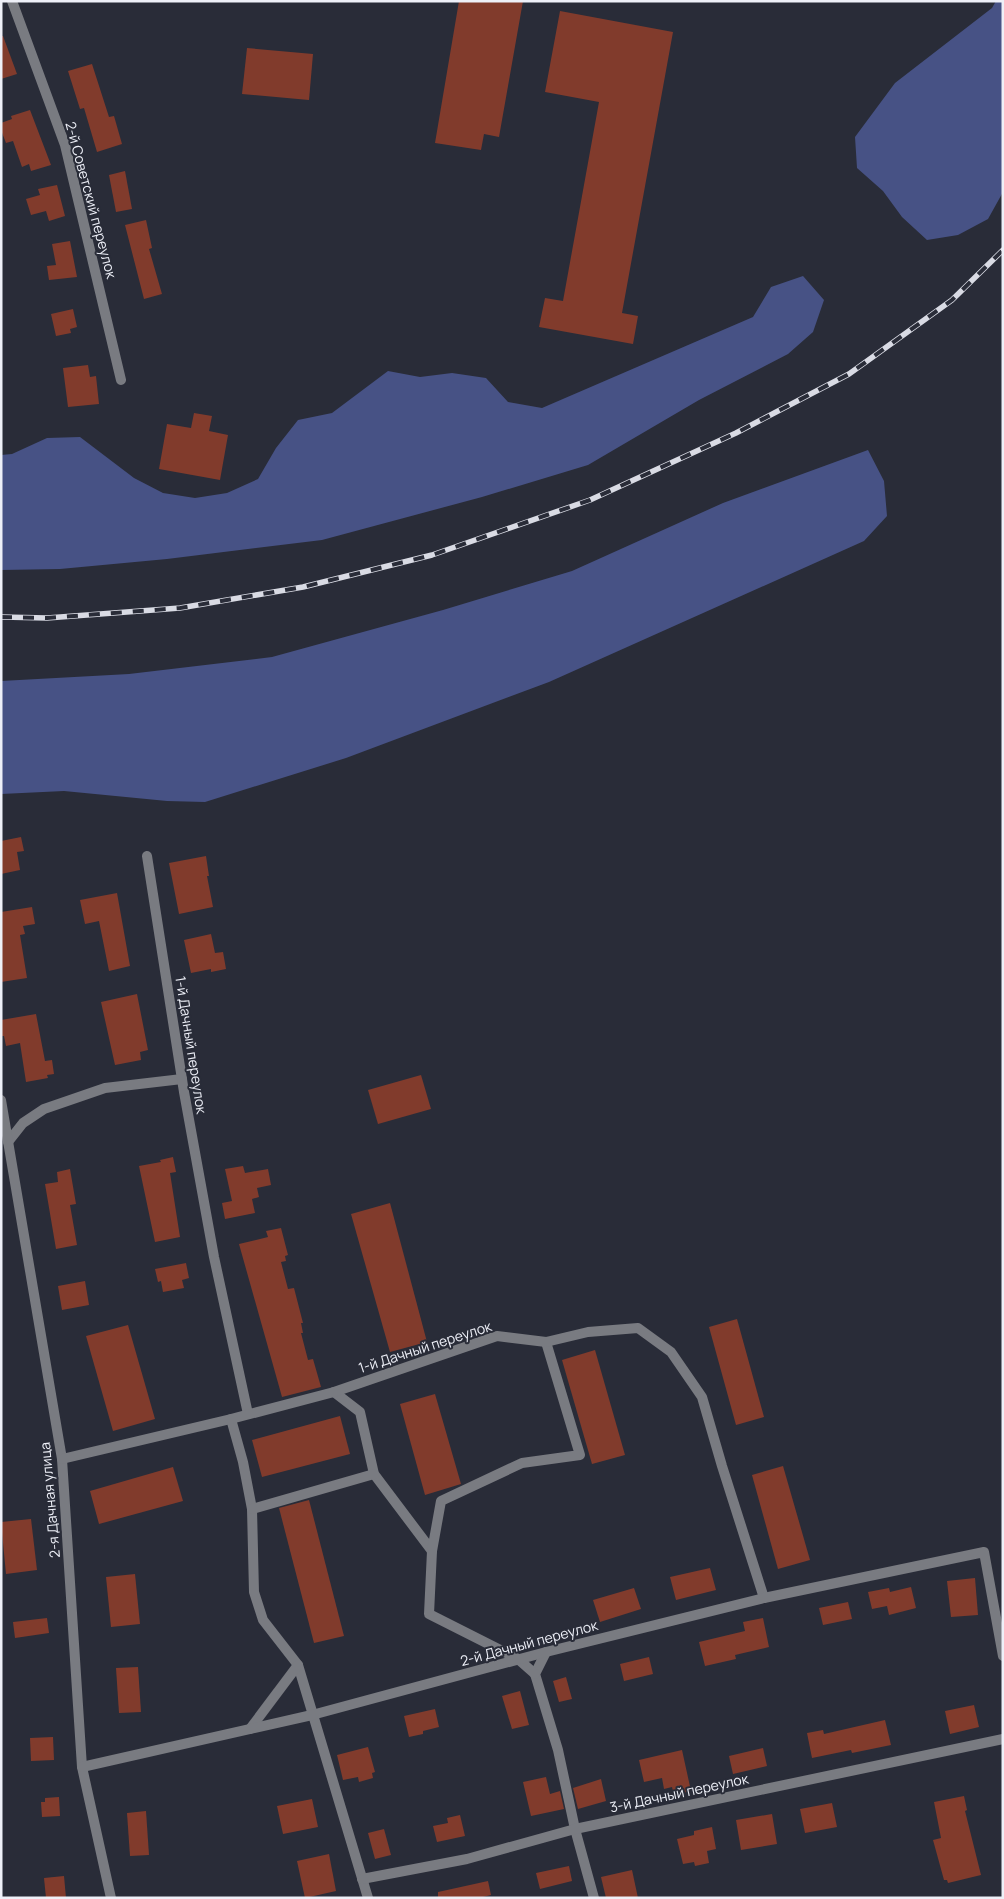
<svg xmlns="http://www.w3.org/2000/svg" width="1004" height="1899" font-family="Manrope,sans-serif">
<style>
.green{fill:#475285}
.building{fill:#813b2c}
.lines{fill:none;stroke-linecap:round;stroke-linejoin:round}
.lane{stroke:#797b81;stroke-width:10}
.street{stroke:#797b81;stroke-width:10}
.rail-casing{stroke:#d9dbe4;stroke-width:5.5}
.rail{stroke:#292c38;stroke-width:4;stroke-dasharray:11;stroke-linecap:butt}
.labels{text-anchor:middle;stroke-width:4;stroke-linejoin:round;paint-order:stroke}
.street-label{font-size:14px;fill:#eef0f8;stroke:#292c38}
</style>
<rect width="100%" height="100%" fill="#292c38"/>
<g class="green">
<path d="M 996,1 L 1003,1 L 1003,192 L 988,219 L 958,235 L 927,240 L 902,217 L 883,191 L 857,168 L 855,137 L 895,83 L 992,8 Z"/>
<path d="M 803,276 L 824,300 L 813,332 L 788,354 L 699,400 L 588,465 L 482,497 L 322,540 L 167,559 L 60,569 L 1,570 L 1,455 L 12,454 L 47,438 L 80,437 L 134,478 L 163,493 L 195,498 L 227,493 L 258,479 L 276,448 L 298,420 L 332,413 L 388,371 L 420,377 L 452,373 L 486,378 L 508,402 L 542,408 L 753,317 L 771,287 Z"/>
<path d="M 868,450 L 884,481 L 887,516 L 864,541 L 549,682 L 346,758 L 205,802 L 167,801 L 64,791 L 1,794 L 1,681 L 129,674 L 272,657 L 443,610 L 572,571 L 723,503 Z"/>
</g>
<g class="building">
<path d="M 459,1 L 523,1 L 499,137 L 484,134 L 481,150 L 435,143 Z"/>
<path d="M 560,11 L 673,32 L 622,313 L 638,316 L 633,344 L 539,327 L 545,298 L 563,301 L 599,102 L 545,92 Z"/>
<path d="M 1,36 L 3,36 L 17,74 L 1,79 Z"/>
<path d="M 247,48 L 313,54 L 309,100 L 242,94 Z"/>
<path d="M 92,64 L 109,117 L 114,116 L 122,144 L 97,152 L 84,108 L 80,109 L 68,71 Z"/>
<path d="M 30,110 L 51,165 L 31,171 L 29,164 L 22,167 L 13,141 L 6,143 L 1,130 L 1,123 L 12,119 L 11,116 Z"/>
<path d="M 125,171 L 132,209 L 116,212 L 109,175 Z"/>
<path d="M 57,185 L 65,216 L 49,221 L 46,211 L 31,215 L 26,199 L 40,195 L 38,189 Z"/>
<path d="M 146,220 L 152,248 L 149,249 L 162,294 L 144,299 L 125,225 Z"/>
<path d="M 70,241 L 77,277 L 49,280 L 47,266 L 56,265 L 52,244 Z"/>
<path d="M 73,309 L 77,327 L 70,329 L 71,333 L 56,336 L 51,314 Z"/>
<path d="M 88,365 L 90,377 L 96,376 L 99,404 L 68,407 L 63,368 Z"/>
<path d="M 194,413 L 212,416 L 209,431 L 228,435 L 220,480 L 159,469 L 167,424 L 191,428 Z"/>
<path d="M 21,837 L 24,851 L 17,852 L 20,870 L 1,874 L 1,841 Z"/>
<path d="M 206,856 L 209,876 L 207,876 L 213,907 L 179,914 L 169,863 Z"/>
<path d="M 117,893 L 130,966 L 109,971 L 99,921 L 85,924 L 80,900 Z"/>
<path d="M 32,907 L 35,924 L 23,926 L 25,934 L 20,935 L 27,978 L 1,982 L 1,912 Z"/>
<path d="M 211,934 L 215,953 L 223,952 L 226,969 L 211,972 L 211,969 L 191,973 L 184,940 Z"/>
<path d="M 137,994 L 148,1050 L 140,1052 L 141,1060 L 115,1065 L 101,1002 Z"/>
<path d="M 36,1014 L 45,1061 L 52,1060 L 54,1074 L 47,1075 L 48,1078 L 26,1082 L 20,1043 L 6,1046 L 4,1036 L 1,1036 L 1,1020 Z"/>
<path d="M 421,1075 L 431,1109 L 378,1124 L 368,1090 Z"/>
<path d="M 173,1157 L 176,1172 L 170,1173 L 180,1237 L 155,1242 L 139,1166 L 161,1162 L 160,1160 Z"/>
<path d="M 243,1166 L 245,1173 L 268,1169 L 271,1185 L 257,1188 L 259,1197 L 252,1199 L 255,1213 L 225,1219 L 222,1203 L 232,1201 L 225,1169 Z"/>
<path d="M 70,1169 L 76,1204 L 70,1205 L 77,1245 L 56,1249 L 45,1184 L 58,1182 L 57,1172 Z"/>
<path d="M 390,1203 L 427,1342 L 390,1352 L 351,1214 Z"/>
<path d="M 281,1228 L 288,1255 L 285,1256 L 286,1261 L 281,1262 L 288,1289 L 294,1288 L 303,1323 L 301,1323 L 303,1333 L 301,1333 L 308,1360 L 313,1359 L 321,1387 L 282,1397 L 239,1244 L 268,1237 L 266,1231 Z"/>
<path d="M 186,1263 L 189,1278 L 182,1280 L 184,1288 L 163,1292 L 161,1281 L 158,1282 L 155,1269 Z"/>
<path d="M 85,1281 L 89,1305 L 62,1310 L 58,1286 Z"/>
<path d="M 737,1319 L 764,1417 L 736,1425 L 709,1327 Z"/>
<path d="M 128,1325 L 155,1419 L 113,1431 L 86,1336 Z"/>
<path d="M 595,1350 L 625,1455 L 592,1464 L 562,1360 Z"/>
<path d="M 435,1394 L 461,1484 L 425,1495 L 400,1404 Z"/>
<path d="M 340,1416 L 350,1454 L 262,1477 L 252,1440 Z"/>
<path d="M 783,1466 L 810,1560 L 778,1569 L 752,1475 Z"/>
<path d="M 173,1467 L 183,1501 L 99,1524 L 90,1491 Z"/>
<path d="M 309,1500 L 344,1636 L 314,1643 L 279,1508 Z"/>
<path d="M 31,1519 L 37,1570 L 6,1574 L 1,1522 Z"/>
<path d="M 710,1568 L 716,1590 L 676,1600 L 670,1577 Z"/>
<path d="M 135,1574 L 140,1624 L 111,1627 L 106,1577 Z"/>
<path d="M 975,1578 L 978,1615 L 951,1617 L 947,1581 Z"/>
<path d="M 911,1587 L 916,1608 L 889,1615 L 887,1606 L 872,1609 L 868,1592 L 889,1588 L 890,1592 Z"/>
<path d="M 634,1588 L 641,1609 L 600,1622 L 593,1600 Z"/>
<path d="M 848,1602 L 852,1619 L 823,1625 L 819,1608 Z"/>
<path d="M 47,1618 L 49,1633 L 15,1638 L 13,1622 Z"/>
<path d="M 763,1618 L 769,1647 L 735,1655 L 736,1659 L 705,1666 L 699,1642 L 745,1631 L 743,1622 Z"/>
<path d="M 649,1657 L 653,1674 L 624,1681 L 620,1664 Z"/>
<path d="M 138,1667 L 141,1712 L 119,1713 L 116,1668 Z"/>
<path d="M 566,1677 L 572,1699 L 559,1702 L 553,1681 Z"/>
<path d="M 520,1691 L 529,1725 L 512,1729 L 502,1696 Z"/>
<path d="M 974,1705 L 979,1727 L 950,1734 L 945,1711 Z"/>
<path d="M 435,1709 L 439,1727 L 423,1731 L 423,1734 L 409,1737 L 404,1716 Z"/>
<path d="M 885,1720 L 891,1745 L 852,1753 L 851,1750 L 812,1758 L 807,1733 L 823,1730 L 824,1734 Z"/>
<path d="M 53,1737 L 54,1760 L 31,1761 L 30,1738 Z"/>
<path d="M 368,1747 L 375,1772 L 372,1773 L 373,1778 L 359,1782 L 358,1777 L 343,1780 L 337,1755 Z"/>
<path d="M 763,1748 L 767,1766 L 733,1774 L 729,1756 Z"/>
<path d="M 682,1750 L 691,1791 L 674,1795 L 672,1787 L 664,1789 L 662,1778 L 644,1782 L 639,1760 Z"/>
<path d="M 546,1777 L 550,1794 L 560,1791 L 564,1809 L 531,1816 L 523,1782 Z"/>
<path d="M 601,1779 L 606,1801 L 578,1809 L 573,1788 Z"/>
<path d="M 964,1796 L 967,1810 L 965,1811 L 981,1875 L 948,1883 L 947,1880 L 944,1880 L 933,1840 L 941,1838 L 934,1802 Z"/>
<path d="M 59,1797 L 60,1816 L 42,1817 L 41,1802 L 45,1802 L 45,1798 Z"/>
<path d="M 312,1799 L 318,1827 L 283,1834 L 277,1806 Z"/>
<path d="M 832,1803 L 837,1827 L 805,1833 L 800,1809 Z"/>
<path d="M 146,1811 L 149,1855 L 130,1856 L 127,1813 Z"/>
<path d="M 772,1814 L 777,1844 L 741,1850 L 736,1820 Z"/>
<path d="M 460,1815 L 465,1836 L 437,1842 L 433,1826 L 448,1823 L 447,1818 Z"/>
<path d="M 712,1827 L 716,1849 L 707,1851 L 709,1863 L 695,1866 L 694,1862 L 683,1864 L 677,1839 L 694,1835 L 694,1831 Z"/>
<path d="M 384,1829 L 391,1855 L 375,1859 L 368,1833 Z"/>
<path d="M 329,1854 L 336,1891 L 305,1898 L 297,1861 Z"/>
<path d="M 569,1866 L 572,1881 L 540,1889 L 536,1873 Z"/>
<path d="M 632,1870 L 638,1898 L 606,1898 L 601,1877 Z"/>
<path d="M 64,1876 L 66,1898 L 46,1898 L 44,1878 Z"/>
<path d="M 488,1881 L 491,1895 L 479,1898 L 438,1898 L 438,1892 Z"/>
</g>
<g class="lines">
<g class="lane">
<path d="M 8,1142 L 23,1123 L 44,1109 L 105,1088 L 182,1079"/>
<path d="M 334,1392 L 360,1412 L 374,1474 L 432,1551"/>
<path d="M 231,1419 L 243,1462 L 252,1509 L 254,1592 L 263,1620 L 298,1665 L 368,1898"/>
<path d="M 252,1509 L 374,1474"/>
<path d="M 546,1652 L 535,1674 L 558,1750 L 575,1829 L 594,1898"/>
<path d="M 535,1674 L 518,1659 L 429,1614 L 432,1551 L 441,1501 L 522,1463 L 580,1455 L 546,1342"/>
<path d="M 250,1729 L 298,1665"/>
</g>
<g class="street">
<path d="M 12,1 L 65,145 L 121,380"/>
<path d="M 147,856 L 184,1092 L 214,1257 L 248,1414"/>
<path d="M 1,1100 L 62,1459 L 82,1767 L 111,1898"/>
<path d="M 62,1459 L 231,1419 L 334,1392 L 497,1336 L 546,1342 L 588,1332 L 638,1328 L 671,1352 L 702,1397 L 722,1466 L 764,1598"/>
<path d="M 82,1767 L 312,1715 L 546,1652 L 764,1598 L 984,1552 L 1003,1656"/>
<path d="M 362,1879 L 467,1859 L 575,1829 L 1003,1739"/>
</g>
<defs>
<path id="rail" d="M 1,617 L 47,618 L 180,608 L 303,587 L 432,555 L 590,500 L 736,433 L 849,374 L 952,300 L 1003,250"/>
</defs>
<use href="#rail" class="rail-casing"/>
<use href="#rail" class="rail"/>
</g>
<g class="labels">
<g class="street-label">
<text transform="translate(91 200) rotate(75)" y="5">2-й Советский переулок</text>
<text transform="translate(191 1045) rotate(81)" y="5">1-й Дачный переулок</text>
<text transform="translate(425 1347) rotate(-18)" y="5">1-й Дачный переулок</text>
<text transform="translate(50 1500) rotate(-95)" y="5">2-я Дачная улица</text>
<text transform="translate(529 1643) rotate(-15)" y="5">2-й Дачный переулок</text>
<text transform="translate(679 1793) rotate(-12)" y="5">3-й Дачный переулок</text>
</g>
</g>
<rect width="1004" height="1899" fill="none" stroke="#eef0f8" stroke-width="5"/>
</svg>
